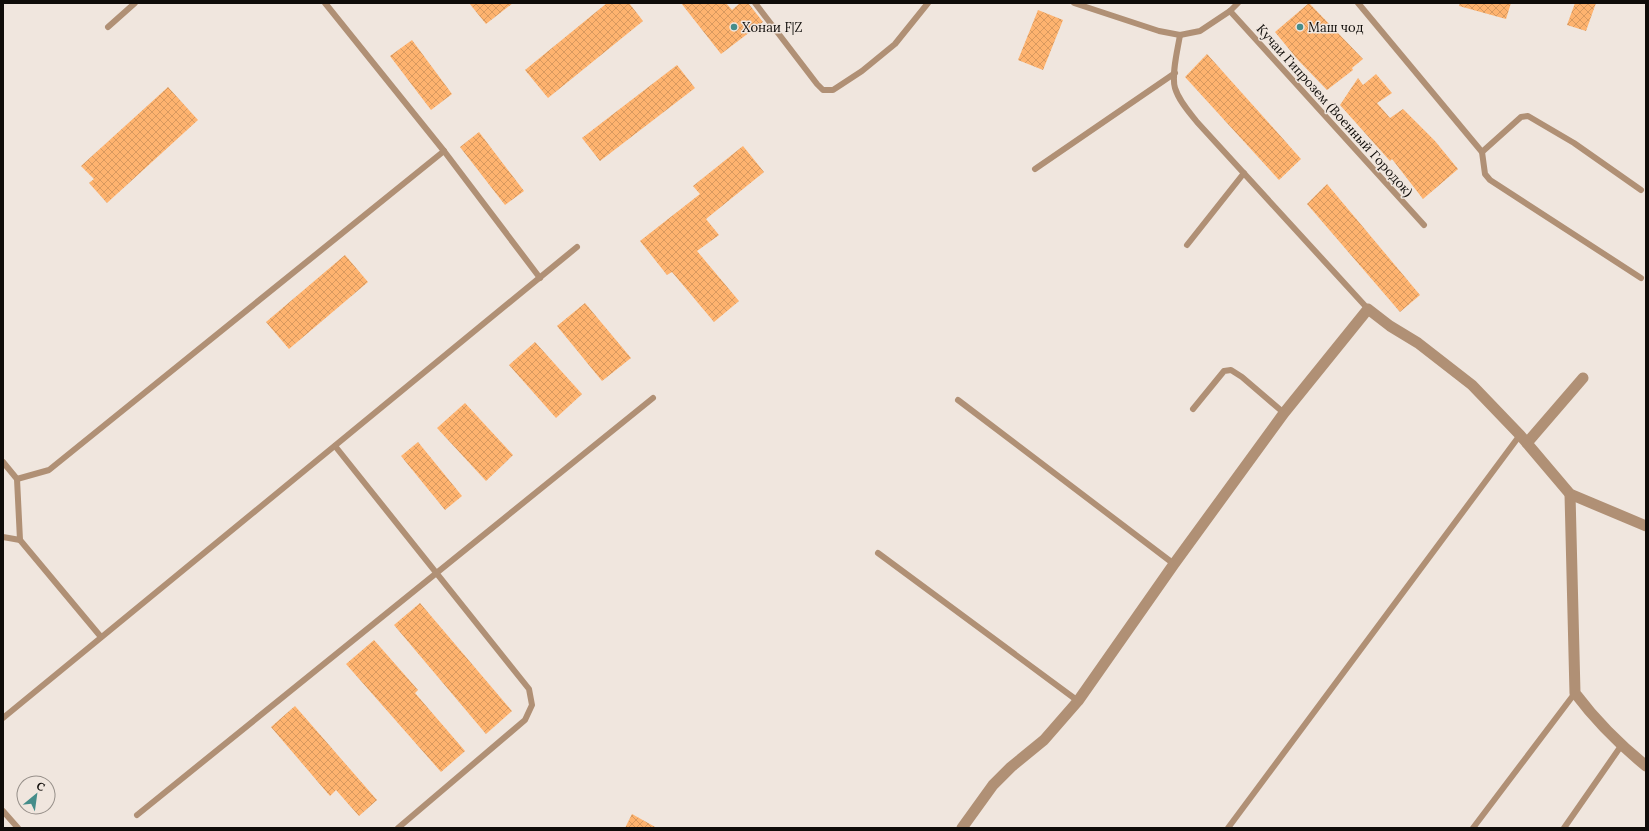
<svg xmlns="http://www.w3.org/2000/svg" width="1649" height="831" font-family="Lora,serif">
<style>
.building{fill:url(#building-cross-hatch)}
.lines{fill:none;stroke-linecap:round;stroke-linejoin:round}
.service{stroke:#b09075;stroke-width:6}
.minor{stroke:#b09075;stroke-width:11}
.poi-dot{fill:#458d8a;stroke:#f0e6de;stroke-width:1.5}
.labels{text-anchor:middle;stroke-width:3;stroke-linejoin:round;paint-order:stroke}
.poi-label{font-size:13px;fill:#0f0c09;stroke:#f0e6de;text-anchor:start}
.street-label{font-size:13px;fill:#0f0c09;stroke:#f0e6de}
</style>
<defs>
<pattern id="building-cross-hatch" width="8" height="8" patternUnits="userSpaceOnUse"><rect width="8" height="8" fill="#feb36f"/><path d="M0 0l8 8M0 8l8-8" fill="none" stroke="#d8995f"/></pattern>
</defs>
<rect width="100%" height="100%" fill="#f0e6de"/>
<g class="building">
<path d="M 469,3 L 513,3 L 486,24 Z"/>
<path d="M 607,3 L 629,3 L 643,21 L 548,98 L 525,70 Z"/>
<path d="M 681,3 L 726,3 L 732,10 L 740,3 L 748,3 L 763,22 L 721,54 Z"/>
<path d="M 1309,3 L 1363,59 L 1352,68 L 1353,70 L 1327,90 L 1298,60 L 1275,32 Z"/>
<path d="M 1460,3 L 1511,3 L 1506,19 L 1459,6 Z"/>
<path d="M 1575,3 L 1596,3 L 1586,31 L 1567,25 Z"/>
<path d="M 1038,10 L 1063,20 L 1043,70 L 1018,60 Z"/>
<path d="M 412,40 L 452,94 L 431,110 L 390,56 Z"/>
<path d="M 1207,54 L 1301,159 L 1279,180 L 1185,77 Z"/>
<path d="M 677,65 L 695,88 L 600,161 L 582,138 Z"/>
<path d="M 1376,74 L 1392,93 L 1377,103 L 1390,118 L 1403,109 L 1435,141 L 1458,169 L 1423,199 L 1392,159 L 1390,161 L 1340,105 L 1358,78 L 1363,85 Z"/>
<path d="M 168,87 L 198,120 L 107,203 L 89,183 L 94,179 L 81,166 Z"/>
<path d="M 479,132 L 524,191 L 505,205 L 460,147 Z"/>
<path d="M 743,146 L 764,172 L 706,219 L 719,235 L 697,251 L 739,301 L 714,322 L 672,272 L 667,275 L 640,241 L 700,194 L 693,186 Z"/>
<path d="M 1327,184 L 1420,295 L 1400,312 L 1307,204 Z"/>
<path d="M 345,255 L 368,282 L 289,349 L 266,322 Z"/>
<path d="M 585,303 L 631,358 L 602,381 L 557,326 Z"/>
<path d="M 535,342 L 582,394 L 556,418 L 509,365 Z"/>
<path d="M 465,403 L 513,455 L 486,481 L 437,428 Z"/>
<path d="M 418,442 L 462,496 L 445,510 L 401,456 Z"/>
<path d="M 420,603 L 512,711 L 486,734 L 394,625 Z"/>
<path d="M 374,640 L 418,690 L 415,693 L 465,751 L 441,772 L 346,664 Z"/>
<path d="M 295,706 L 377,800 L 359,816 L 336,790 L 330,796 L 271,727 Z"/>
<path d="M 632,814 L 657,828 L 625,828 Z"/>
</g>
<g class="lines">
<g class="service">
<path d="M 325,3 L 444,151 L 540,278"/>
<path d="M 755,3 L 817,84 L 823,90 L 833,90 L 862,71 L 895,44 L 928,3"/>
<path d="M 1074,3 L 1159,31 L 1180,35 L 1200,31 L 1230,11 L 1238,3"/>
<path d="M 1358,3 L 1482,152 L 1485,174 L 1490,180 L 1641,278"/>
<path d="M 1230,11 L 1424,225"/>
<path d="M 108,27 L 135,3"/>
<path d="M 1180,35 C 1178,48 1171,75 1175,88 C 1179,101 1189,112 1197,122 L 1368,309"/>
<path d="M 1482,152 L 1521,117 L 1528,116 L 1574,143 L 1641,190"/>
<path d="M 1035,169 L 1175,73"/>
<path d="M 1187,245 L 1244,173"/>
<path d="M 958,400 L 1174,564"/>
<path d="M 1193,409 L 1224,371 L 1231,370 L 1242,377 L 1284,413"/>
<path d="M 335,446 L 529,689 L 532,705 L 525,720 L 398,828"/>
<path d="M 3,462 L 17,479 L 20,540 L 101,637"/>
<path d="M 17,479 L 49,470 L 444,151"/>
<path d="M 3,537 L 20,540"/>
<path d="M 878,553 L 1078,701"/>
<path d="M 3,718 L 577,247"/>
<path d="M 3,811 L 18,828"/>
<path d="M 137,815 L 653,398"/>
<path d="M 1228,828 L 1520,435"/>
<path d="M 1473,828 L 1575,693"/>
<path d="M 1564,828 L 1621,746"/>
</g>
<g class="minor">
<path d="M 1527,443 L 1583,378"/>
<path d="M 1570,494 L 1575,693 C 1596,721 1619,744 1646,766"/>
<path d="M 962,828 L 993,785 L 1011,767 L 1044,740 L 1078,701 L 1174,564 L 1284,413 L 1368,309 L 1390,326 L 1418,343 L 1472,385 L 1520,435 L 1570,494 L 1646,526"/>
</g>
</g>
<g class="poi-dot">
<circle cx="734" cy="27" r="4"/>
<circle cx="1300" cy="27" r="4"/>
</g>
<g class="labels">
<g class="poi-label">
<text x="742" y="32">Хонаи F|Z</text>
<text x="1308" y="32">Маш чод</text>
</g>
<g class="street-label">
<text transform="translate(1335 110) rotate(48)" y="5">Кучаи Гипрозем (Военный Городок)</text>
</g>
</g>
<rect width="1649" height="831" fill="none" stroke="#0f0c09" stroke-width="8"/>
<g transform="translate(36 795) rotate(29)"><circle r="19" fill="#f0e6de" stroke="#968f89"/>
<path d="M0-3L7 15L0 10L-7 15Z" fill="#458d8a"/>
<text y="-6" font-size="11" font-weight="bold" text-anchor="middle" fill="#0f0c09">С</text>
</g>
</svg>
